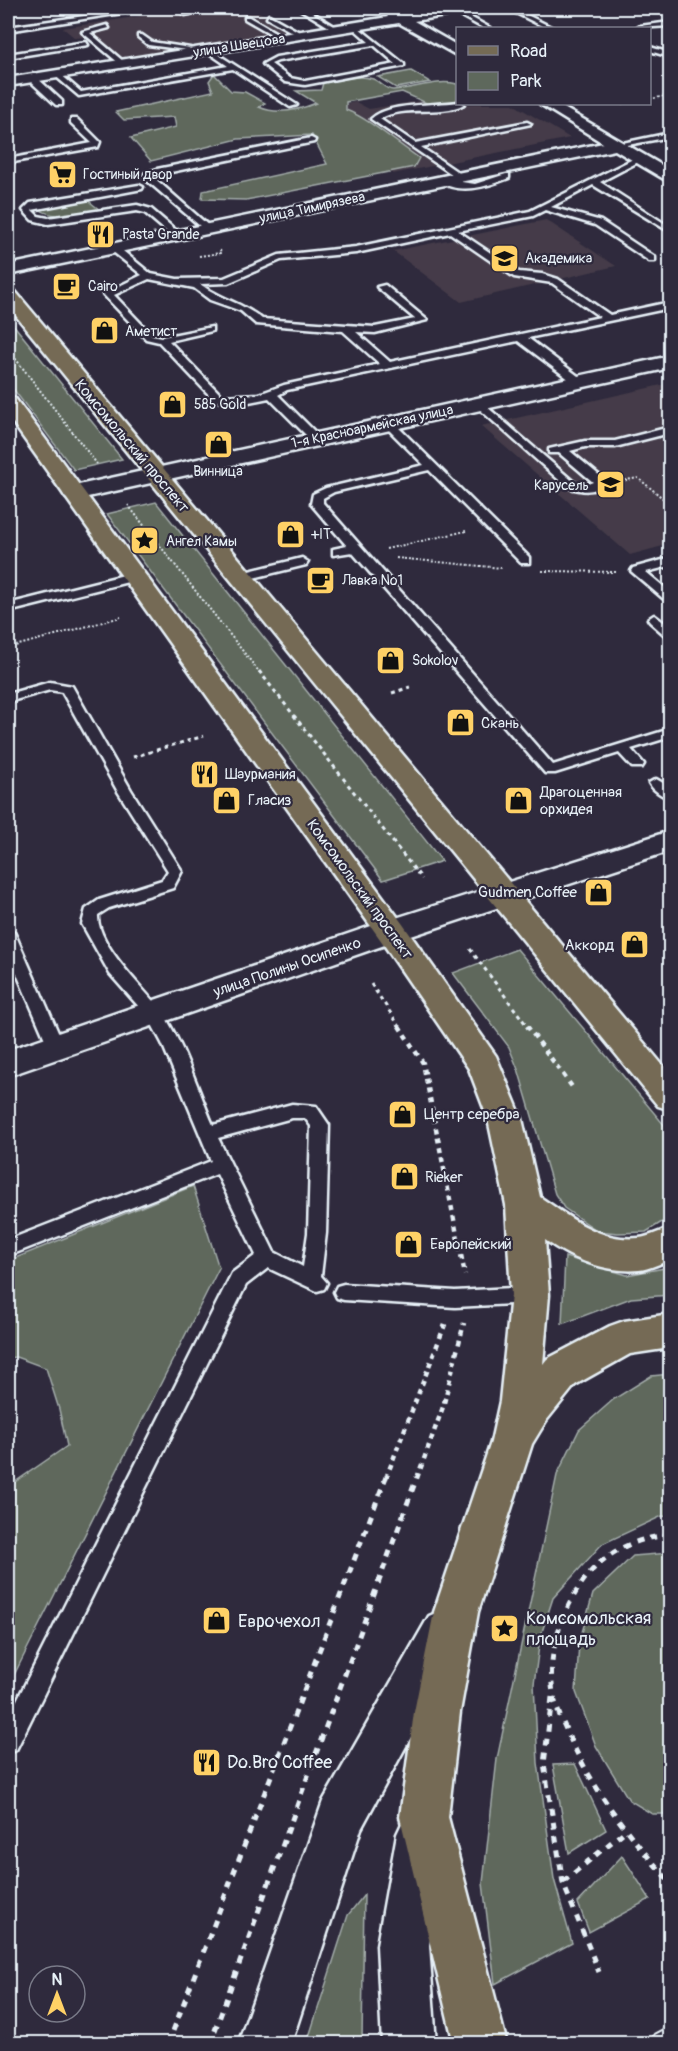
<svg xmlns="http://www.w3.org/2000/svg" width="678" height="2051" font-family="Pangolin,sans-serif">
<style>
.built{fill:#443b48}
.green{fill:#5e685c;stroke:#a3acaa;stroke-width:1.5}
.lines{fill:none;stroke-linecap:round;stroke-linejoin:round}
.service-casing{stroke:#e8f1f8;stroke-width:5}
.minor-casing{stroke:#e8f1f8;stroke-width:5}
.tertiary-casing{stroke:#e8f1f8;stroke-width:5}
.secondary-casing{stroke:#e8f1f8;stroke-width:5}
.primary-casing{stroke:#e8f1f8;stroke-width:5}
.path-far4{stroke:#e8f1f8;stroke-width:1.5;stroke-dasharray:2 2;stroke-linecap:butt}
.path-far3{stroke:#e8f1f8;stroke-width:2;stroke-dasharray:2 2;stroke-linecap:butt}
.path-far2{stroke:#e8f1f8;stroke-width:3;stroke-dasharray:4 4;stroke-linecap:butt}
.path-far1{stroke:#e8f1f8;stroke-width:4.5;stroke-dasharray:5 5;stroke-linecap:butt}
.path{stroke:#e8f1f8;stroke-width:5;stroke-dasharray:7 7;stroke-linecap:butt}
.service{fill:#2f2a3d;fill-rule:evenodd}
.minor{fill:#2f2a3d;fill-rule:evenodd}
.tertiary{fill:#2f2a3d;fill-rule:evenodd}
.secondary{fill:#2f2a3d;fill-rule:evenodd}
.primary{fill:#756b55;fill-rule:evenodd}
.labels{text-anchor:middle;stroke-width:4.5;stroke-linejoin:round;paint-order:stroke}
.far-street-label{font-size:14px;fill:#e8f1f8;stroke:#2f2a3d}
.far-poi-label{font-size:14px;fill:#e8f1f8;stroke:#2f2a3d;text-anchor:start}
.street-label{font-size:15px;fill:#e8f1f8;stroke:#2f2a3d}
.poi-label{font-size:15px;fill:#e8f1f8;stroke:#2f2a3d;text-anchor:start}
.near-poi-label{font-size:18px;fill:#e8f1f8;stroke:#2f2a3d;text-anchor:start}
</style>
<rect width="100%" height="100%" fill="#2f2a3d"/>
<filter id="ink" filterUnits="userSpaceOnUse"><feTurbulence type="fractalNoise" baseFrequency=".0167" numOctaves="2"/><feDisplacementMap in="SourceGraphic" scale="12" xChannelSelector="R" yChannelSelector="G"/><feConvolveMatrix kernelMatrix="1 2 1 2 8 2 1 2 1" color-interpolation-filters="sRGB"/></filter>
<g filter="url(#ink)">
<g class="built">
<path d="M 157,8 L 252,8 L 266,16 L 273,15 L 302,32 L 155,55 L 152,53 L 111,59 L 86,37 L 75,38 L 63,28 L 148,15 L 141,10 Z"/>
<path d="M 457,95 L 458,104 L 513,104 L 570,138 L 393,174 L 301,111 L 356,102 L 369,109 Z"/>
<path d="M 546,220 L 616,266 L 461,302 L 393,251 Z"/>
<path d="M 670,383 L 670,544 L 630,555 L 481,426 Z"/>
</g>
<g class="green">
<path d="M 411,71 L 430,82 L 396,88 L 378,77 Z"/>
<path d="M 214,74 L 231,91 L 245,92 L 265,103 L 259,107 C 277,115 297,111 316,103 L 296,91 L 321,90 L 323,83 C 339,80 357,74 373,79 C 381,82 385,90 393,90 C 415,89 436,79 457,84 L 457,101 L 433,106 L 402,92 L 346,102 L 346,110 C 368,118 398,144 419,158 L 414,167 L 246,200 L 202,199 L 203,191 L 327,164 L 312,135 L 238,139 L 151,161 L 131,138 L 176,127 L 174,117 L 124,120 L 116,112 L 213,91 L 209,81 Z"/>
<path d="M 86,199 L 100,210 C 80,213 56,221 39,209 Z"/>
<path d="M 8,318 L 122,459 L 74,470 L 8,382 Z"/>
<path d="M 156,502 L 442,861 L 383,880 L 107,514 Z"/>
<path d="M 517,949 L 670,1132 L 670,1217 L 646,1232 L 618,1233 L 598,1231 L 564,1208 L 555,1194 L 519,1072 L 509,1047 L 453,973 Z"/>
<path d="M 193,1186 L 219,1268 L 8,1687 L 8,1487 L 67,1446 L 59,1409 L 46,1368 L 16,1357 L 8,1358 L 8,1261 Z"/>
<path d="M 565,1257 L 627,1275 L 670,1267 L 670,1295 L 631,1298 L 562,1324 Z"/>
<path d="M 670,1374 L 670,1517 L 662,1516 L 602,1544 L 553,1598 L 540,1638 L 534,1684 L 538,1763 L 554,1879 L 572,1943 L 495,1984 L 483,1883 L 497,1759 L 557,1475 L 579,1430 L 614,1399 L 651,1376 Z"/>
<path d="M 670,1553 L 670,1814 L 652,1814 L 629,1800 L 596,1746 L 576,1692 L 579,1643 L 593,1594 L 633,1556 Z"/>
<path d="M 575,1764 L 606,1830 L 569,1853 L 553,1765 Z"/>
<path d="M 622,1856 L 650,1899 L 589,1932 L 578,1903 Z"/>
<path d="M 364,1895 L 362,2043 L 307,2043 L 348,1915 Z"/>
</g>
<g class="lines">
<defs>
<g id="service">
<path d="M 140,8 L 153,8 L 8,31 L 8,27 Z"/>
<path d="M 174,8 L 181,8 L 190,14 L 185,15 Z"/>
<path d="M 298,8 L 305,8 L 339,29 L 334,30 Z"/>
<path d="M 506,8 L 513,8 L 553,28 L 546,28 Z"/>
<path d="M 452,9 L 456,9 L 490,28 L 483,28 L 452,11 Z"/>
<path d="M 269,15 L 303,34 L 304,35 L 299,36 L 267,18 Z"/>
<path d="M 245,17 L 249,17 L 285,38 L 280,39 L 245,19 Z"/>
<path d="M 670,22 L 670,26 L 637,28 L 640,26 Z"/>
<path d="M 354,24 L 404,64 L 404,66 L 305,85 L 285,82 L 263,64 L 276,57 L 369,42 L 352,27 ZM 374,45 L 396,64 L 305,81 L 290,78 L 271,64 L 278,61 Z"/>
<path d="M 107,25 L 109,28 L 90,33 L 124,62 L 124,64 L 120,64 L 82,32 Z"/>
<path d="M 138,35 L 142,35 L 152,42 L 190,48 L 187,50 L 148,45 L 138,37 Z"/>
<path d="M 86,42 L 88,45 L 8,58 L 8,54 Z"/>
<path d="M 650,47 L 670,53 L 670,57 L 650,51 Z"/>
<path d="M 208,48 L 297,105 L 290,107 L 233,69 L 79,96 L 53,74 L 59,73 L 81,92 L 228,66 L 206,51 Z"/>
<path d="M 29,76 L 35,76 L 62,101 L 62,105 L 56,105 L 29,80 Z"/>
<path d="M 458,102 L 464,104 C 441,117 404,104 380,119 L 415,143 L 527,122 L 531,124 L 421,147 L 462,175 L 463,177 L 459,179 L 371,119 C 389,102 433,106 458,102 Z"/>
<path d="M 71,119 L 77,119 L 100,142 L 98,147 L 8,163 L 8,159 L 92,143 L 71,123 Z"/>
<path d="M 670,133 L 670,137 L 617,147 L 613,145 Z"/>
<path d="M 311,138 L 315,140 L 314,142 L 152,176 L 210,227 L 211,229 L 207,232 L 144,178 L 145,173 L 157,169 Z"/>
<path d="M 639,156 L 642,156 L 642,160 L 600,182 L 670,227 L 670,232 L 593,185 L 551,207 L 601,221 L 655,257 L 655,261 L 649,261 L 595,225 L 545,210 L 533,216 L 458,231 L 519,272 L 542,274 L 558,279 L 610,315 L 670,302 L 670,308 L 528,338 L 582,379 L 582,383 L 574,383 L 518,341 L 287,390 L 278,395 L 320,437 L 321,439 L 316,442 L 312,441 L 269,398 L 244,403 L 215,401 L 159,342 L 146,339 L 103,294 L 142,275 L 112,251 L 112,247 L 118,247 L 151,274 L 177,279 L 224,278 L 279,255 L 356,247 L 530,211 ZM 450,233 L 514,277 L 552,283 L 600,317 L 390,362 L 356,332 L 375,333 L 427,320 L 385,285 L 377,287 L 415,319 L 375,327 L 262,319 C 243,303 220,299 200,284 L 228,283 L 281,260 L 356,253 ZM 149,279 L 194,288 L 210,300 L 241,311 L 256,324 L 343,331 L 380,364 L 284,385 L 259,394 L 222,396 L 169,341 L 212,331 L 212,327 L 162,337 L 152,335 L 114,295 Z"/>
<path d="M 506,174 L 509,174 L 509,178 C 486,187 460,195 438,181 L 442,179 L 475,184 Z"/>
<path d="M 139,185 L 143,187 L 142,189 L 32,210 L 38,216 L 48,218 L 137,205 L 151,209 L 179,233 L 179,237 L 173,237 L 145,213 L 137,211 L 48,224 L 32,220 L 23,210 L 30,203 Z"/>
<path d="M 479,400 L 575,483 L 585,485 L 593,482 L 559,453 L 549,453 L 549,449 L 585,441 L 615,441 L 670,427 L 670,433 L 615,447 L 585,447 L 570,451 L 600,476 L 605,483 C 594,494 581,491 567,487 L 475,405 L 475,401 Z"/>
<path d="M 19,415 L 24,418 L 23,420 L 8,424 L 8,418 Z"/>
<path d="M 388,420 L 392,421 L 529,557 L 529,563 L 521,563 L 429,470 L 334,492 L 323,498 L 323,503 L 553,765 L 670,729 L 670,737 L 631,749 L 644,764 L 642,767 L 632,767 L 619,753 L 555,773 L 545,773 L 352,552 L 333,555 L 333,549 L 347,546 L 311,504 L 313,494 L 326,488 L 424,465 L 384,425 L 384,421 Z"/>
<path d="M 302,558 L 308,562 L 306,565 L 241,581 L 235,577 L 237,574 Z"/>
<path d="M 670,558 L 670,566 L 646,572 L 670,592 L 669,601 L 665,600 L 631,571 L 633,568 Z"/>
<path d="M 136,572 L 142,576 L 140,579 L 8,612 L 8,604 Z"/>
<path d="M 654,615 L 670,627 L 670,637 L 666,636 L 650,622 L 648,619 Z"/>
<path d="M 50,682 L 72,686 L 131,790 L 182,871 L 173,888 L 109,908 L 98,915 C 96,943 141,986 158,1007 C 181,1036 198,1090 213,1125 L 292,1104 L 316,1106 L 329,1125 L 326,1233 L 321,1276 L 327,1283 L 324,1289 L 317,1291 L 268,1268 L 246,1285 L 16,1750 L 8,1754 L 8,1718 L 232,1273 L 256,1255 L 217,1174 L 8,1256 L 8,1240 L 211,1161 L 162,1043 L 148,1017 L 110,974 L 82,924 L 86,909 L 99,900 L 162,880 L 168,871 L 117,790 L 62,692 L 50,690 L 8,702 L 8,694 ZM 292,1118 L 305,1118 L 311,1126 L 308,1233 L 303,1267 L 274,1252 L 218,1138 Z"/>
<path d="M 656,779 L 670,787 L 670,798 C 663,797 653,790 649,783 Z"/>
<path d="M 8,931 L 14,932 L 16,936 L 64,1046 L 62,1050 L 56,1052 L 50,1050 L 48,1046 L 8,953 Z"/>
<path d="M 344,1284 L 455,1291 L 530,1287 L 537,1289 L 540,1295 L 537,1301 L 530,1303 L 455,1307 L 344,1300 L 337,1298 L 334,1292 L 337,1286 Z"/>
<path d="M 670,2027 L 670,2044 L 651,2044 L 655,2035 Z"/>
</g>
<g id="minor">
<path d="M 449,8 L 476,8 L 470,12 L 414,21 L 458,46 L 458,56 L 399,23 L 8,86 L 8,78 L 388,17 L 386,14 L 392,10 L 403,15 Z"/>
<path d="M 540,104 L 557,104 L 670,170 L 670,181 L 664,179 L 615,150 L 8,275 L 8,265 L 603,143 Z"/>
<path d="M 670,356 L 670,368 L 74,500 L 66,498 L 63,493 L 66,488 L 74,486 Z"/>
<path d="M 670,831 L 670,851 L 402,939 L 8,1076 L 8,1050 L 380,923 Z"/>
</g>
<path id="tertiary" d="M 422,1809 L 439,1817 L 447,1834 L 429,1945 L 436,2044 L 382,2044 L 377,1945 L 397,1834 L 405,1817 Z"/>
<path id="secondary" d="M 445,1609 L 461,1616 L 468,1632 L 361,1829 L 291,2044 L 238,2044 L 323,1801 L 429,1616 Z"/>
<g id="primary">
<path d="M 8,289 L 15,291 L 670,1074 L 670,1110 L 658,1106 L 8,306 Z"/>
<path d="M 8,396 L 15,398 L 402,923 L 496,1056 L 522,1119 L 540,1197 C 571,1218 599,1242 639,1238 C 649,1237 660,1231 670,1228 L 670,1260 C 661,1263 649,1269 639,1270 C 606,1273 571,1259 545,1240 L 549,1295 L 543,1364 L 547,1359 L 610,1326 L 624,1321 L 670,1314 L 670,1348 L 630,1354 L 575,1385 L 546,1421 L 532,1444 L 478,1612 L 460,1712 L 448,1817 L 507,2044 L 454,2044 L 400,1817 L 414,1712 L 434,1612 L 491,1442 L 500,1401 L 511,1295 L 506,1205 L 488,1119 L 469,1069 L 380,939 L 8,416 Z"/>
</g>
</defs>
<use href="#service" class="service-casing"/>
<use href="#minor" class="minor-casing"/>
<use href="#tertiary" class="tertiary-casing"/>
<use href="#secondary" class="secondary-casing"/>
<use href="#primary" class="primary-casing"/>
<g class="path-far4">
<path d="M 650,99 L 670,95"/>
<path d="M 613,104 L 625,104"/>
</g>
<g class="path-far3">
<path d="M 199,256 L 221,253 L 220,250"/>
<path d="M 8,349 L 97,464"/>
<path d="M 621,481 L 638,478 L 670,504"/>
<path d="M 128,505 L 260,673"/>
<path d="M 386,549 L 466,531"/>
<path d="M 396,558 L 502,568"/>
<path d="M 542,571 L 616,572"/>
<path d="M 8,648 L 121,617"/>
</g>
<g class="path-far2">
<path d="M 259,671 L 422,879"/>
<path d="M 392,693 L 410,687"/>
<path d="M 133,757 L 204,736"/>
<path d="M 470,949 L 528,1027"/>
<path d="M 371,984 L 400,1027"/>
</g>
<g class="path-far1">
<path d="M 399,1026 L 423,1063 L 465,1275"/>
<path d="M 527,1026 L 573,1088"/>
<path d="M 386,1478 L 446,1322"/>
<path d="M 417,1478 L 443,1407 L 464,1323"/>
</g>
<g class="path">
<path d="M 670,1535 C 630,1538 596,1557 576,1592 C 560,1619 549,1652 552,1684 C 553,1703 561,1718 569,1736 C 594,1792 629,1836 670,1882"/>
<path d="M 552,1697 L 544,1764 L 563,1883 L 599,1972"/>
<path d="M 563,1882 L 625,1831"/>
<path d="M 168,2044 L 386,1477"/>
<path d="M 210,2044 L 417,1477"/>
</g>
<use href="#service" class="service"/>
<use href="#minor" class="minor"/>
<use href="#tertiary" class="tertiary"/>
<use href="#secondary" class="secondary"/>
<use href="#primary" class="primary"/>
</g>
</g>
<defs>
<symbol id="supermarket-square" viewBox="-11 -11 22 22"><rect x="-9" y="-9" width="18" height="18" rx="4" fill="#ffd166" stroke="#2f2a3d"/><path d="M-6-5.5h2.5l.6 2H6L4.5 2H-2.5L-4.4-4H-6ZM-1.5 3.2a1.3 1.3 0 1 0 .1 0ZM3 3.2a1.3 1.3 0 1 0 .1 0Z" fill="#111"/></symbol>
<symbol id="restaurant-square" viewBox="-11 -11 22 22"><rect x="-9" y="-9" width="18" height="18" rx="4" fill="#ffd166" stroke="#2f2a3d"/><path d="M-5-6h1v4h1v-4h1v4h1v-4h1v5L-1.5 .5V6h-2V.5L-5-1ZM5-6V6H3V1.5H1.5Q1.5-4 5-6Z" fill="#111"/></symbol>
<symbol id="school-square" viewBox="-11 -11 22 22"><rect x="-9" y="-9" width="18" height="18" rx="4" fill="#ffd166" stroke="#2f2a3d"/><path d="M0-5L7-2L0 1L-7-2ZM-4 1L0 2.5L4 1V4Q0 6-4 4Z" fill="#111"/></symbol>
<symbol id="cafe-square" viewBox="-11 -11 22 22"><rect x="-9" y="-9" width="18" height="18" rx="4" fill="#ffd166" stroke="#2f2a3d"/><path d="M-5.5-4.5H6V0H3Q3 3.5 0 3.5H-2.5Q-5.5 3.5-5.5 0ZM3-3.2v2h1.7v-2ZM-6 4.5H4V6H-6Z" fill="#111"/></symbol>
<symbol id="shop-square" viewBox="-11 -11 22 22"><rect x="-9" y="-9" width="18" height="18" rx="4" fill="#ffd166" stroke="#2f2a3d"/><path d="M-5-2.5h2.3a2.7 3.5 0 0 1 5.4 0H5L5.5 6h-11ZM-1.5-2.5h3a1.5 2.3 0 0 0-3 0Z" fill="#111"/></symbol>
<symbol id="sight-square" viewBox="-11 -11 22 22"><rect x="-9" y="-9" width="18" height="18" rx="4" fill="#ffd166" stroke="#2f2a3d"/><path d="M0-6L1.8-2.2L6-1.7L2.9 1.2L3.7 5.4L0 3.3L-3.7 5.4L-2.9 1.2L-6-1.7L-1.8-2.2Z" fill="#111"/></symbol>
</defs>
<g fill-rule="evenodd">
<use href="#supermarket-square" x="46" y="158" width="33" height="33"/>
<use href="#restaurant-square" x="84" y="218" width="33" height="33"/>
<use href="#school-square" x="488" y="242" width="33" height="33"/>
<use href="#cafe-square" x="50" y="270" width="33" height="33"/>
<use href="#shop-square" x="88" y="314" width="33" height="33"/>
<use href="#shop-square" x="156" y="388" width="33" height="33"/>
<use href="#shop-square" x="202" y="428" width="33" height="33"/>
<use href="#school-square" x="594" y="468" width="33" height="33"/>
<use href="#shop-square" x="274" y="518" width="33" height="33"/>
<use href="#sight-square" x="128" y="524" width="33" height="33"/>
<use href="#cafe-square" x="304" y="564" width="33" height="33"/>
<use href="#shop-square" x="374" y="644" width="33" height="33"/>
<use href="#shop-square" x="444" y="706" width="33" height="33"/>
<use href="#restaurant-square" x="188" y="758" width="33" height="33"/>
<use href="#shop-square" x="210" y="784" width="33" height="33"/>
<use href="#shop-square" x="502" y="784" width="33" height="33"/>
<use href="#shop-square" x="582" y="876" width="33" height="33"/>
<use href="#shop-square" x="618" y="928" width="33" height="33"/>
<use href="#shop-square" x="386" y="1098" width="33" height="33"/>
<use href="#shop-square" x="388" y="1160" width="33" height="33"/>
<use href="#shop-square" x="392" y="1228" width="33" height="33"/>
<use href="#shop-square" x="200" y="1604" width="33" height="33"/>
<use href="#sight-square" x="488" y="1612" width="33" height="33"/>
<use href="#restaurant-square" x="190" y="1746" width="33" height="33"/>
</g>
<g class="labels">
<g class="far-street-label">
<text transform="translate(239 45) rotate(-9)" y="5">улица Швецова</text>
<text transform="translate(312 207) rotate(-12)" y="5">улица Тимирязева</text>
<text transform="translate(372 426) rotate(-12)" y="5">1-я Красноармейская улица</text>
</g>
<g class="far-poi-label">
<text x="83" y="179">Гостиный двор</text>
<text x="122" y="239">Pasta Grande</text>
<text x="525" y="263">Академика</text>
<text x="88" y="291">Cairo</text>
<text x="125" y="336">Аметист</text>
<text x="194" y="409">585 Gold</text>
<text x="218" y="476" text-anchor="middle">Винница</text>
<text x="589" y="490" text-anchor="end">Карусель</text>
<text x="311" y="539">+IT</text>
<text x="166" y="546">Ангел Камы</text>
<text x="342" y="585">Лавка №1</text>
<text x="412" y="665">Sokolov</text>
</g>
<g class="street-label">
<text transform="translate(132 446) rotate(50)" y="5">Комсомольский проспект</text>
<text transform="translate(360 889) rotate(54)" y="5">Комсомольский проспект</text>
<text transform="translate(287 967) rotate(-19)" y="5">улица Полины Осипенко</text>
</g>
<g class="poi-label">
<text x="481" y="728">Скань</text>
<text x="225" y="779">Шаурмания</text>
<text x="540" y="797">Драгоценная<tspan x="540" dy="17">орхидея</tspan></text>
<text x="248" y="805">Гласиз</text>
<text x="577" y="897" text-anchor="end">Gudmen Coffee</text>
<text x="614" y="950" text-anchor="end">Аккорд</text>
<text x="424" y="1119">Центр серебра</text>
<text x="425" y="1182">Rieker</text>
<text x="430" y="1249">Европейский</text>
</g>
<g class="near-poi-label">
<text x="526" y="1624">Комсомольская<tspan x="526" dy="21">площадь</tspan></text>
<text x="238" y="1627">Еврочехол</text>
<text x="227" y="1768">Do.Bro Coffee</text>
</g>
</g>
<rect width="678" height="2051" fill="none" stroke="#2f2a3d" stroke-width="30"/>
<rect x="15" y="15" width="648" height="2021" fill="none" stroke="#e8f1f8" stroke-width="2" filter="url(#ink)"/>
<rect x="456" y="27" width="195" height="78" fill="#2f2a3d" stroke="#797a88" stroke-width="1.5"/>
<rect x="468" y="46" width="30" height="9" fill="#756b55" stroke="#797a88" stroke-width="1.5"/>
<text x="510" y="57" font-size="18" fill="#e8f1f8">Road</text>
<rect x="468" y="72" width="30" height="18" fill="#5e685c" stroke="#797a88" stroke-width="1.5"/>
<text x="510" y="87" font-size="18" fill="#e8f1f8">Park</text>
<g transform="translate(57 1994)"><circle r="28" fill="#2f2a3d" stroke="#797a88" stroke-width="1.5"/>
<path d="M0-4.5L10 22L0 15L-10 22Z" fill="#ffd166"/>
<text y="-9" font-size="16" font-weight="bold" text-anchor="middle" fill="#e8f1f8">N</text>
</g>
</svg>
